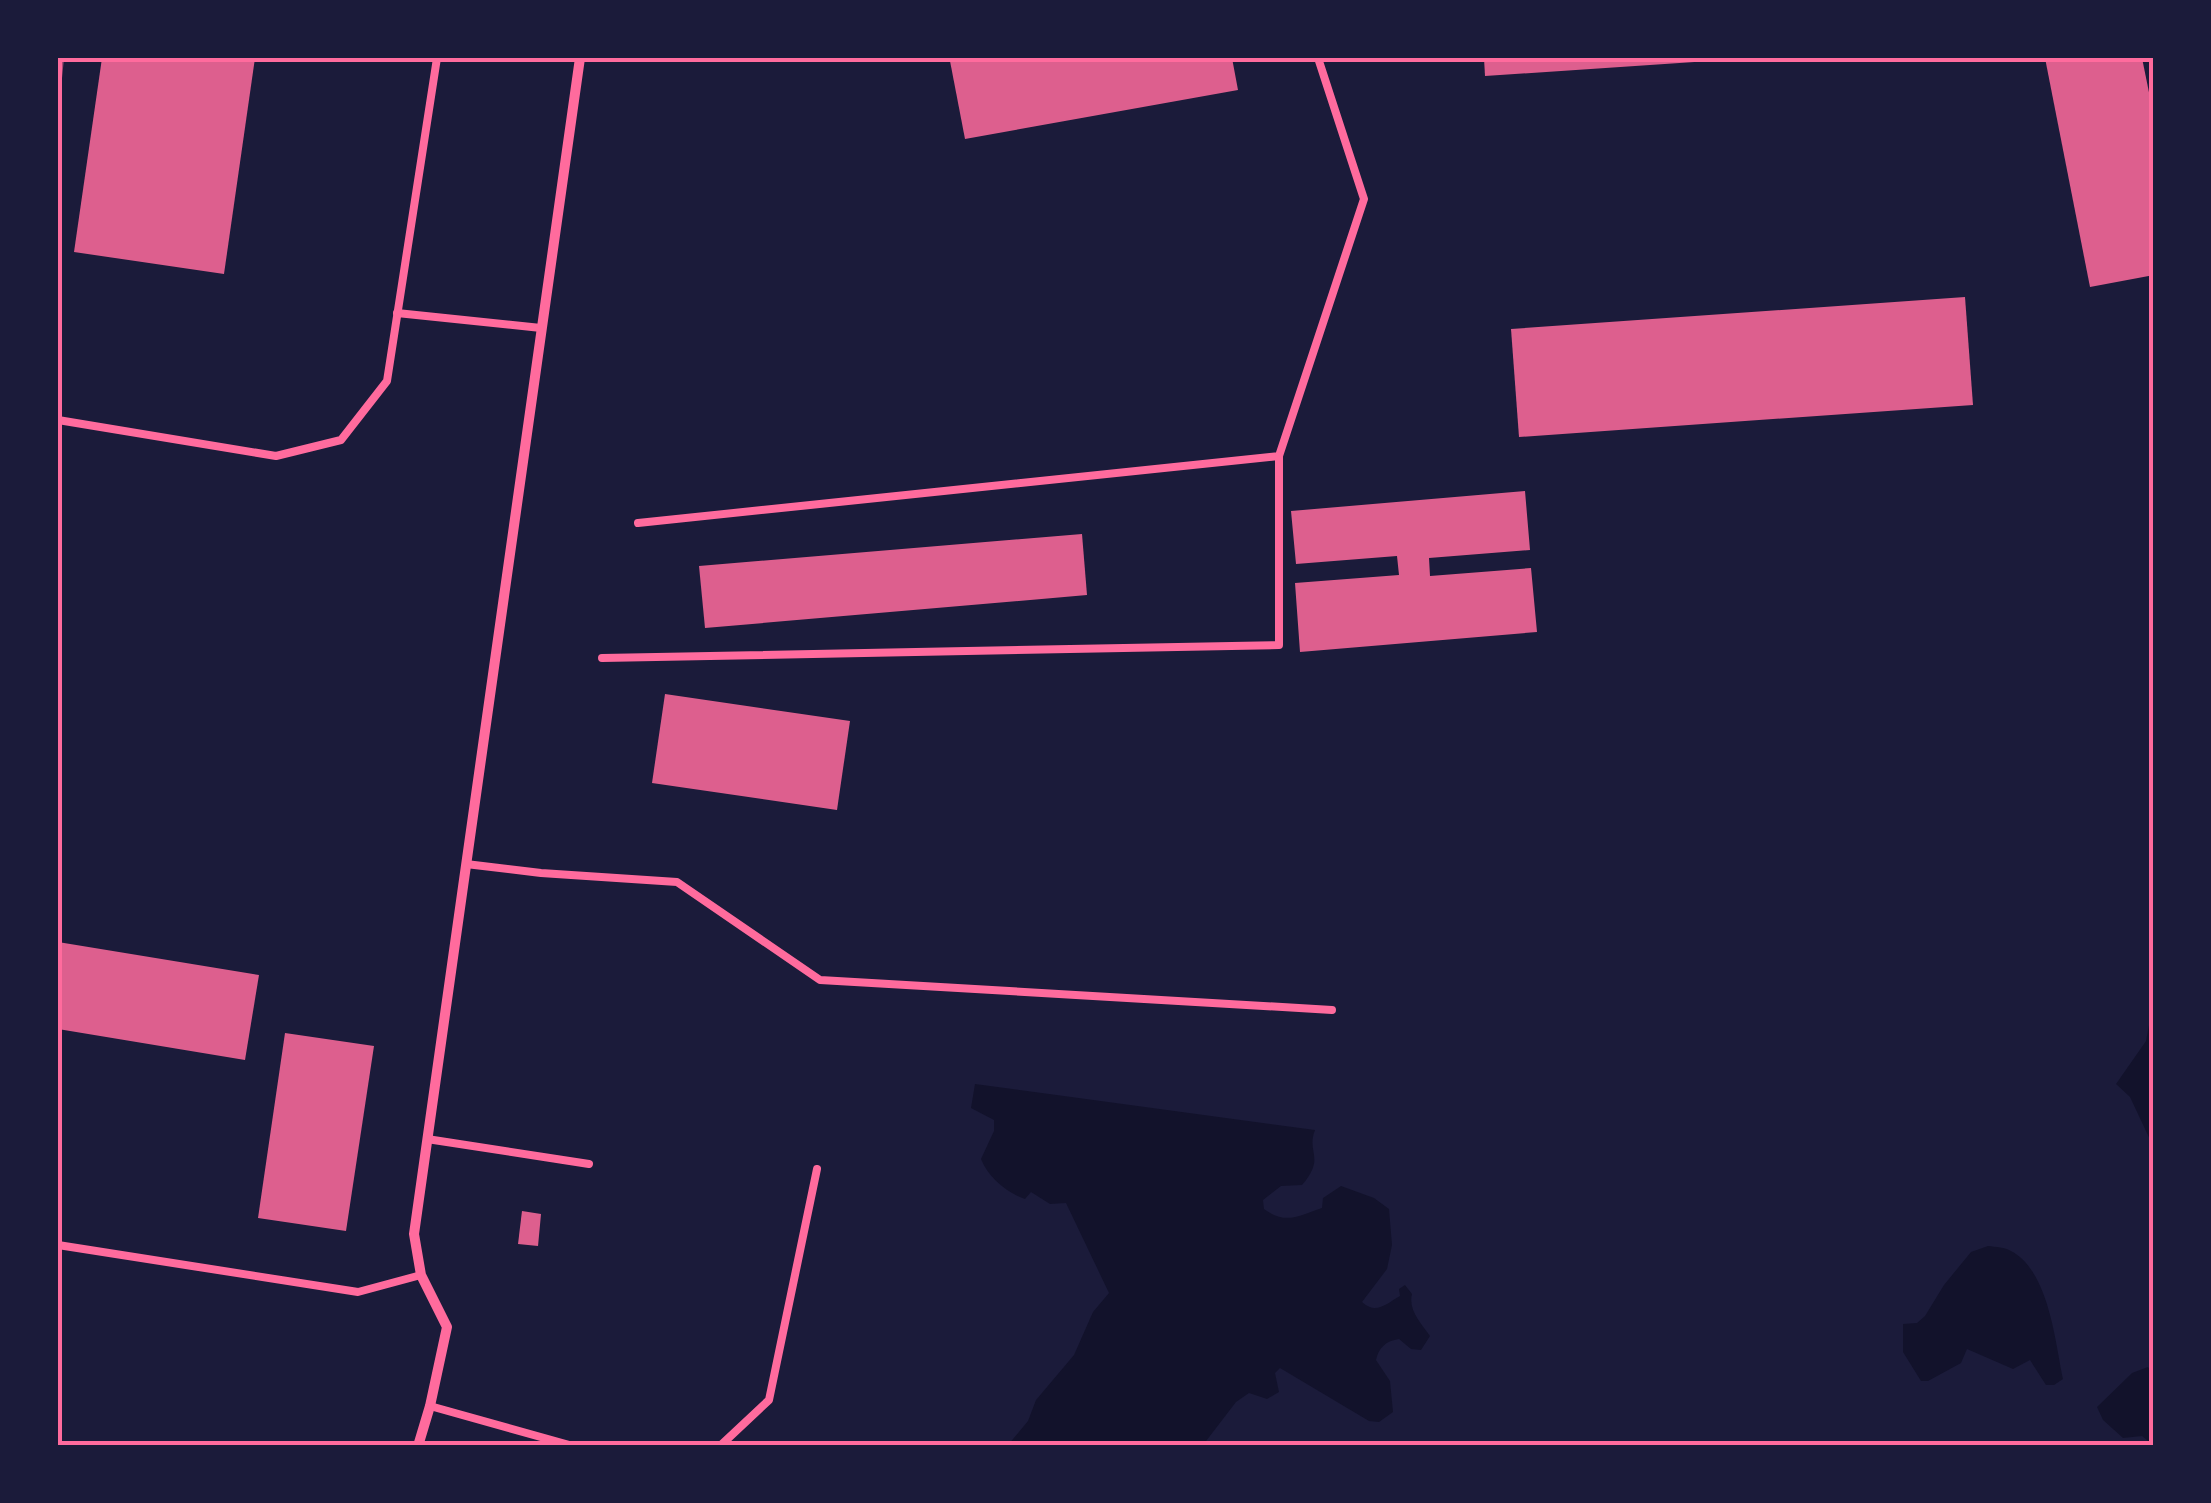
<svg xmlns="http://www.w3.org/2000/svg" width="2211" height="1503" font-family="Inter,sans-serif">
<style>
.water{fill:#12122b}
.building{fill:#dd5f8e}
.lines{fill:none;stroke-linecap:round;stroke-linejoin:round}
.service{stroke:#ff6b9d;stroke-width:8}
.minor{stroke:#ff6b9d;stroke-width:10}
.rail{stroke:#a44b75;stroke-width:8}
.neatline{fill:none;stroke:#ff6b9d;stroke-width:4}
</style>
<rect width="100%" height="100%" fill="#1b1b3a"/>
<g class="water">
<path d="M 2153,1004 L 2153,1146 L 2130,1097 L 2116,1084 L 2146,1041 Z"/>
<path d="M 975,1084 L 1315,1130 C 1306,1153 1326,1157 1302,1185 L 1281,1186 L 1263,1200 L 1264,1209 C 1286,1225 1298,1216 1322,1208 L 1323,1198 L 1341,1186 L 1374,1198 L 1389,1209 L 1392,1245 L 1387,1269 L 1362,1302 C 1376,1315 1386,1304 1400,1296 L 1399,1289 L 1405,1285 L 1412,1294 C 1408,1310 1421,1323 1430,1336 L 1421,1350 L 1411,1349 L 1399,1339 C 1386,1341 1379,1347 1376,1360 L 1390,1381 L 1393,1412 L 1379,1422 L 1369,1421 L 1280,1368 L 1275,1373 L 1279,1392 L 1267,1399 L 1249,1393 L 1236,1402 L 1203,1445 L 1008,1445 L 1028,1421 L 1036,1400 L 1074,1355 L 1093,1312 L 1109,1293 L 1066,1203 L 1050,1204 L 1031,1192 L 1025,1199 C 1007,1193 988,1177 981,1159 L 994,1131 L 994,1120 L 971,1108 Z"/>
<path d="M 1988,1246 C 1996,1247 2005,1247 2011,1251 C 2049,1271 2055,1341 2063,1379 L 2054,1385 L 2046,1385 L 2030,1360 L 2013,1369 L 1967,1349 L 1961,1363 L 1928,1381 L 1921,1381 L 1903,1352 L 1903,1324 L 1917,1323 L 1925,1316 L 1944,1285 L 1971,1252 Z"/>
<path d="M 2148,1367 L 2153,1374 L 2153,1445 L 2142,1436 L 2123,1438 L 2103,1420 L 2097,1407 L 2132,1373 Z"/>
</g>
<g class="building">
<path d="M 102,58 L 255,58 L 224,274 L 74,252 Z"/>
<path d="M 967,58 L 1232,58 L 1238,90 L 965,139 L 950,61 Z"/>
<path d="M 1484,58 L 1724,58 L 1724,60 L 1485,76 Z"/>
<path d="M 2045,58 L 2142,58 L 2154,117 L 2154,275 L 2090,287 Z"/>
<path d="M 1965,297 L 1973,405 L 1519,437 L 1511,329 Z"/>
<path d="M 1525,491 L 1530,550 L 1429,558 L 1430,576 L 1531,568 L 1537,632 L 1300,652 L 1295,583 L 1399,575 L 1397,556 L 1296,564 L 1291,511 Z"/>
<path d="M 1082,534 L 1087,595 L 705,628 L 699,566 Z"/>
<path d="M 665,694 L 850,721 L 837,810 L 652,783 Z"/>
<path d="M 58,942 L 259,975 L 245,1060 L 58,1029 Z"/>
<path d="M 285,1033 L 374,1046 L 346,1231 L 258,1218 Z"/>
<path d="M 522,1211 L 541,1214 L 538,1246 L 518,1244 Z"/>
</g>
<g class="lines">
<g class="service">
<path d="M 397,313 L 541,328"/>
<path d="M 58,420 L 276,456 L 341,440 L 387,381 L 437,58"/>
<path d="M 638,523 L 1279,456 L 1364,199 L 1318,58"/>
<path d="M 602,658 L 1279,645 L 1279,456"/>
<path d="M 466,864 L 541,873 L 677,882 L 820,980 L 1332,1010"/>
<path d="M 427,1139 L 589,1164"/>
<path d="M 58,1245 L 358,1292 L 421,1275"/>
<path d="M 430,1406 L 573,1446"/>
<path d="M 720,1446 L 769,1400 L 817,1169"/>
</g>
<path class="minor" d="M 418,1446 L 430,1406 L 447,1327 L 421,1275 L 414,1234 L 580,58"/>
<path class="rail" d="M 58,78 L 60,58"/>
</g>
<rect width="2211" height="1503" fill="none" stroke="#1b1b3a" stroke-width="120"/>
<rect x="60" y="60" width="2091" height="1383" class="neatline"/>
</svg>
